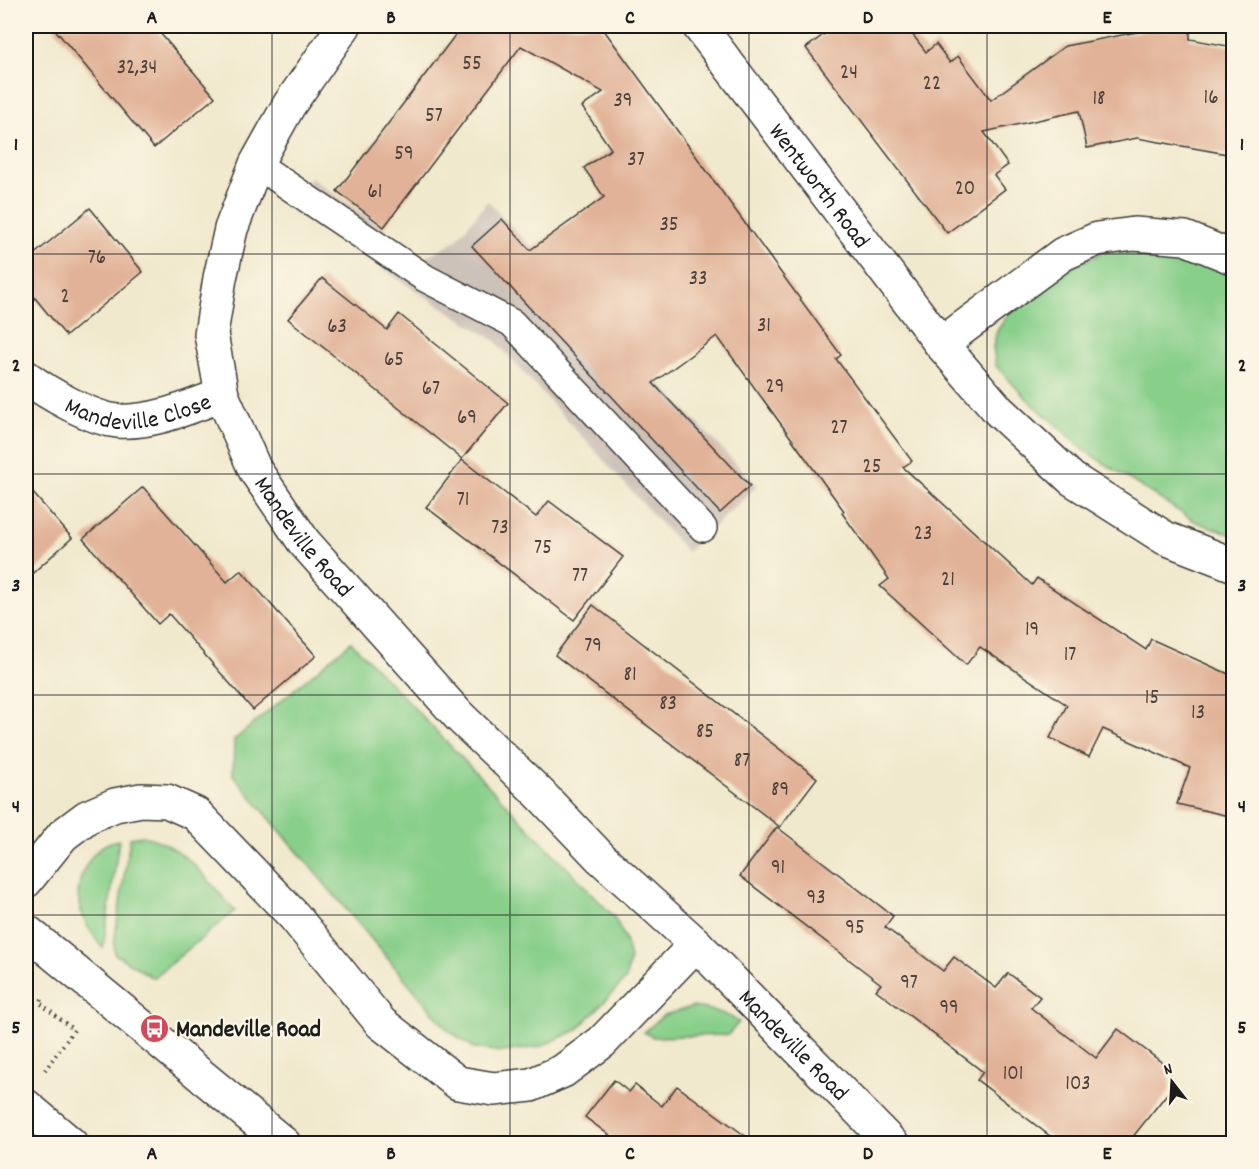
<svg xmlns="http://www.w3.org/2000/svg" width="1259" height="1169" font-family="Dekko,sans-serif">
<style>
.industrial{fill:#cdc2b9}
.green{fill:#88cf8a;stroke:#527653;stroke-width:1.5}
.building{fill:#e1b297}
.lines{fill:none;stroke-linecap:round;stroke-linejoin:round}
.service-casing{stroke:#3c3b37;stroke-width:30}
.minor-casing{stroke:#3c3b37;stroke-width:36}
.tertiary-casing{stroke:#3c3b37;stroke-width:36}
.path{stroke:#3c3b37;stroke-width:4;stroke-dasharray:1.5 4.5;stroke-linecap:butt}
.service{stroke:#fff;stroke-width:27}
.minor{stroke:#fff;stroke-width:33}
.tertiary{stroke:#fff;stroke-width:33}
.grid{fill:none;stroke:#1c1c1c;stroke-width:1.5;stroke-opacity:0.55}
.labels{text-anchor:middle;stroke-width:5;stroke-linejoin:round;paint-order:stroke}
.number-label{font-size:21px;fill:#4d423b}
.street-label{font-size:24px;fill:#1c1c1c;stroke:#fcf5e5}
.poi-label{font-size:24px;font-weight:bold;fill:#1c1c1c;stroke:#fcf5e5;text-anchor:start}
.neatline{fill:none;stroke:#1c1c1c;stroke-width:2}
.grid-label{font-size:20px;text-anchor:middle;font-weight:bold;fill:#1c1c1c}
</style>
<rect width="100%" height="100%" fill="#fcf5e5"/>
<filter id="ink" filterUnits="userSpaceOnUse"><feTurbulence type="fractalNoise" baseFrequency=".0167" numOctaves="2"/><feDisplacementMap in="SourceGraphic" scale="12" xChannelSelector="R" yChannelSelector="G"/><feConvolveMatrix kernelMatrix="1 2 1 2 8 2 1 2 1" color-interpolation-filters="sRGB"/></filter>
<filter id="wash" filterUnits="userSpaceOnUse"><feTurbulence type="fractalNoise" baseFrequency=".008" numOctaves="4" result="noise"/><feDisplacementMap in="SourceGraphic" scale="24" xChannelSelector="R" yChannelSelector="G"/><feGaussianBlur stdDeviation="1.35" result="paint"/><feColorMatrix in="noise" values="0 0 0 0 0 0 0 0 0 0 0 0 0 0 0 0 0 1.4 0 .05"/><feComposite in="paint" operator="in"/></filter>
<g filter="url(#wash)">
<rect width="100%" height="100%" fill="#f1e9cd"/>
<path class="industrial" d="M 310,177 L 424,258 L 455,241 L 488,201 L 757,486 L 687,552 L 494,340 L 294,213 Z"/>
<g class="green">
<path d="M 1137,247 L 1183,253 L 1233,272 L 1233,535 L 1196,522 L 1085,451 L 1027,399 L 996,366 L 993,347 L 997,331 L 1013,307 L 1070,267 L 1101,253 Z"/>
<path d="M 351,642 L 614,917 L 624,936 L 630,958 L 626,979 L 577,1030 L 539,1047 L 502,1052 L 474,1048 L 448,1030 L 233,775 L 234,740 Z"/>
<path d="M 143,836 C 184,844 208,881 235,911 L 153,978 L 115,954 L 114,943 L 130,838 Z"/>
<path d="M 119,840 L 103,948 C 81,922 69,895 87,864 C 95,850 103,843 119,840 Z"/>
<path d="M 692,1007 C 710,1009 724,1012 739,1022 L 728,1035 L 653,1037 L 644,1032 L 664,1015 Z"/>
</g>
<g id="blocks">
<g class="building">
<path d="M 52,26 L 154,26 L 215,97 L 154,148 Z"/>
<path d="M 462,26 L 601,26 L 841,355 L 836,359 L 912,461 L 903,467 L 1032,585 L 1037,578 L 1146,650 L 1151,639 L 1233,676 L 1233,817 L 1177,804 L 1190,768 L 1103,729 L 1089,757 L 1050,738 L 1067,705 L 980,647 L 966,665 L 880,586 L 889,579 L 842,513 L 844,511 L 717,336 L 653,383 L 750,486 L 720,513 L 472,246 L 502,219 L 530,250 L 604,197 L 584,168 L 611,149 L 582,107 L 603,92 L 521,46 L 384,227 L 337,191 Z"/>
<path d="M 835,26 L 906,26 L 926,52 L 936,44 L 950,63 L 958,56 L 991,100 L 1065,46 L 1143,31 L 1143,27 L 1190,28 L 1190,39 L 1233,47 L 1233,155 L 1137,138 L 1087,148 L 1079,111 L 984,132 L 1008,165 L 994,175 L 1005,189 L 947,233 L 806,48 Z"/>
<path d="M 90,208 L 143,272 L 66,336 L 26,287 L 26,261 Z"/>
<path d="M 322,278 L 387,330 L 399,314 L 508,403 L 462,459 L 288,319 Z"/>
<path d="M 462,460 L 536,517 L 549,501 L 623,557 L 574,620 L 426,507 Z"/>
<path d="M 26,485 L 72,538 L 26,579 Z"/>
<path d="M 143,487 L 227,582 L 241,570 L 316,656 L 253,710 L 169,614 L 158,624 L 83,539 Z"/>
<path d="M 593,605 L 817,778 L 780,827 L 555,655 Z"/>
<path d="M 777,827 L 893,916 L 885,927 L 943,971 L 954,957 L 996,988 L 1008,973 L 1040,997 L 1031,1008 L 1096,1058 L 1118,1029 L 1169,1068 L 1170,1090 L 1128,1143 L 1059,1143 L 977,1080 L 983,1072 L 876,990 L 881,984 L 740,876 Z"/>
<path d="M 614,1080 L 629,1092 L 635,1085 L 662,1106 L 677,1086 L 755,1143 L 620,1143 L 585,1117 Z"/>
</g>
</g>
</g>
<g filter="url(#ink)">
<use href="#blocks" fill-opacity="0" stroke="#3c3b37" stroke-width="1.5"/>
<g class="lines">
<defs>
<path id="service" d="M 256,164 L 425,278 L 512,323 L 703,528"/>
<g id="minor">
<path id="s1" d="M 344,26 L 289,105 L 256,164 L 231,229 L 220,278 L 211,334 L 222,395 L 255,470 L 304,542 L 459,716 L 539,793 L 601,858 L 696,944 L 892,1144"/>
<path id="s2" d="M 699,26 L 941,344 L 999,411 L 1072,479 L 1165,538 L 1234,565"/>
<path d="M 941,344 L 1063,254 L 1097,239 L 1134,234 L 1185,238 L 1234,258"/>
<path id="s3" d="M 26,377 C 47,393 92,419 118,421 C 154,423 189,407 222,395"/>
<path d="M 26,881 L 63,835 L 87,817 L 115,805 L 141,800 L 167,801 L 196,814 L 294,916 L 381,1023 L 458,1083 L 494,1089 L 531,1085 L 563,1071 L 602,1042 L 696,944"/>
<path d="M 26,1106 L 71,1144"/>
</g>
<path id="tertiary" d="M 26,931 L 284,1144"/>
</defs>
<use href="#service" class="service-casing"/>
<use href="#minor" class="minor-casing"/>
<use href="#tertiary" class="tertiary-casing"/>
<path class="path" d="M 42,999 L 40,1003 L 74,1030 L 45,1070"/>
<use href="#service" class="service"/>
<use href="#minor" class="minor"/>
<use href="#tertiary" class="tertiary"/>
</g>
</g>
<path class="grid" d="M 272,26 L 272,1144M 510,26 L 510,1144M 749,26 L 749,1144M 987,26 L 987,1144M 26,254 L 1234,254M 26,474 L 1234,474M 26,695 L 1234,695M 26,915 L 1234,915"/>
<defs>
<symbol id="bus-disc" viewBox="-11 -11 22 22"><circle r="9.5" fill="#d1495b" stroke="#fcf5e5"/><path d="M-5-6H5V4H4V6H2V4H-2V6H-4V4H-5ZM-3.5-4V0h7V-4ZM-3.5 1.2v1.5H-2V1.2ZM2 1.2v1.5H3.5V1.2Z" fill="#fff"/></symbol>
</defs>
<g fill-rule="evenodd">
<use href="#bus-disc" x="138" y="1012" width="33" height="33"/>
</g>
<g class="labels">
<g class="number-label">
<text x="472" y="69">55</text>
<text x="137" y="73">32,34</text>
<text x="849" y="78">24</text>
<text x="932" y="89">22</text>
<text x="1211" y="103">16</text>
<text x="1099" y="104">18</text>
<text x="623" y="106">39</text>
<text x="434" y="121">57</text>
<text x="404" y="159">59</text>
<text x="636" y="165">37</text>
<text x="965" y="194">20</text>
<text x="375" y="197">61</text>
<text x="669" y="230">35</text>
<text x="97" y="263">76</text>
<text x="698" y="284">33</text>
<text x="65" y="302">2</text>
<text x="764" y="331">31</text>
<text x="337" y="332">63</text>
<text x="394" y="365">65</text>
<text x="775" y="392">29</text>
<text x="431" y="394">67</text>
<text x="467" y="423">69</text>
<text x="839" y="433">27</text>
<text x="872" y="472">25</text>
<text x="463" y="505">71</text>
<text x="500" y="533">73</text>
<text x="923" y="539">23</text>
<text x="543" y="553">75</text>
<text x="580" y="581">77</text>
<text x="948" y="585">21</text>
<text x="1032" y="635">19</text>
<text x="593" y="651">79</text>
<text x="1070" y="660">17</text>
<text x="630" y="680">81</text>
<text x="1152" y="703">15</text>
<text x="668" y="709">83</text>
<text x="1198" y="718">13</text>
<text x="705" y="737">85</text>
<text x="742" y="766">87</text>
<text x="780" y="795">89</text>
<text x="778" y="873">91</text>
<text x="816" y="903">93</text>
<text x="855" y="933">95</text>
<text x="909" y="988">97</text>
<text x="949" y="1013">99</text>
<text x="1013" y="1079">101</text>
<text x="1078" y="1089">103</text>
</g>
<g class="street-label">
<text dy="8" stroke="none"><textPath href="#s2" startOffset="200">Wentworth Road</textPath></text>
<text dy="8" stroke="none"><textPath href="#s3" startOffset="123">Mandeville Close</textPath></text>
<text dy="8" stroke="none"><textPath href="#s1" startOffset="567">Mandeville Road</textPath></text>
<text dy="8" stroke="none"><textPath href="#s1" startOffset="1274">Mandeville Road</textPath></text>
</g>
<g class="poi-label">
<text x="176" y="1036">Mandeville Road</text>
</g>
</g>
<rect width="1259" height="1169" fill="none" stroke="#fcf5e5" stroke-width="66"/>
<g transform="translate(1172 1082) rotate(343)" stroke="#fcf5e5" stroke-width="4.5" paint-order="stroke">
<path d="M0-4.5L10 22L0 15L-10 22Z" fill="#1c1c1c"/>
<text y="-9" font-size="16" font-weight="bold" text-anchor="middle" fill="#1c1c1c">N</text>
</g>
<rect x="33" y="33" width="1193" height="1103" class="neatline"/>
<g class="grid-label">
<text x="152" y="23">A</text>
<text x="391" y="23">B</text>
<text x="630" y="23">C</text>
<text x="868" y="23">D</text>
<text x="1107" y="23">E</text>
<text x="16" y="150">1</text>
<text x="1242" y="150">1</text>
<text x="16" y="371">2</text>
<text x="1242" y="371">2</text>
<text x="16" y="591">3</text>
<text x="1242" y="591">3</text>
<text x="16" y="812">4</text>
<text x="1242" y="812">4</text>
<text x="16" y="1033">5</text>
<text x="1242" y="1033">5</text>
<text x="152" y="1159">A</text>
<text x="391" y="1159">B</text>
<text x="630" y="1159">C</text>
<text x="868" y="1159">D</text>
<text x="1107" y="1159">E</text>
</g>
</svg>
